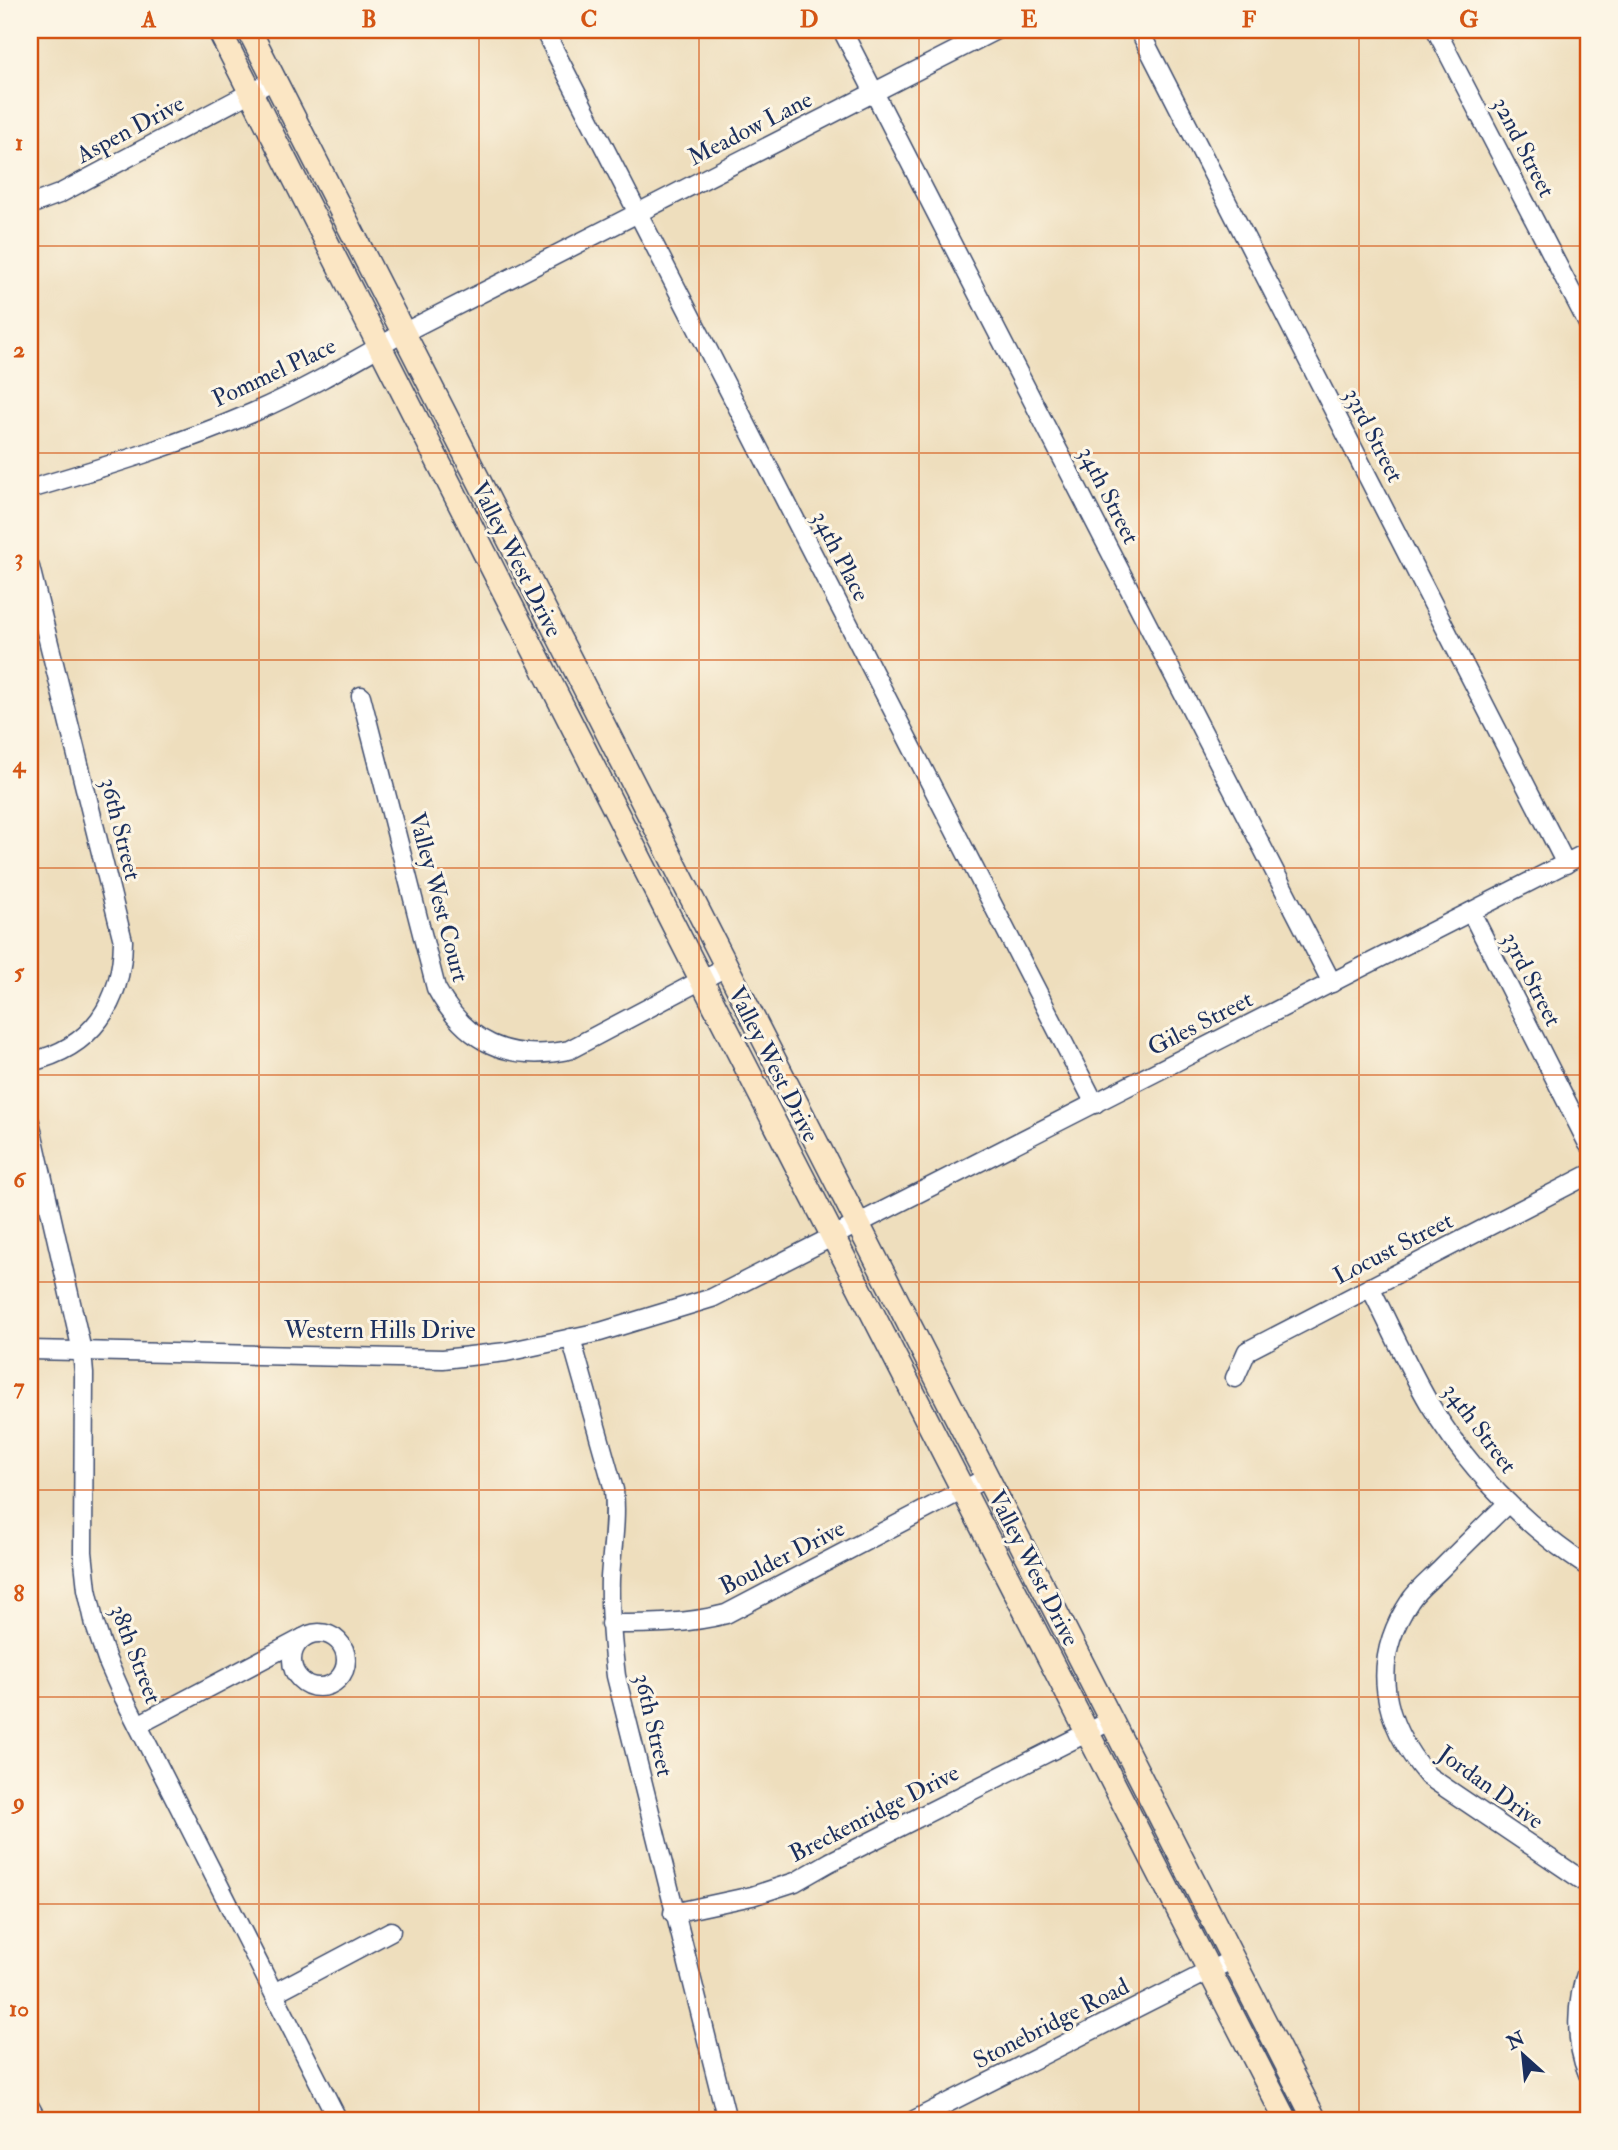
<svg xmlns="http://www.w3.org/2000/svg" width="1618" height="2150" font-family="'IM FELL Double Pica',serif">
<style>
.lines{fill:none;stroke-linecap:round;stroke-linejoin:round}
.street-casing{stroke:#3b496c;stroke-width:21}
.secondary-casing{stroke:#3b496c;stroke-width:26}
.street{stroke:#fff;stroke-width:18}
.secondary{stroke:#fbe6c4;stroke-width:23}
.grid{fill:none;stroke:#d45514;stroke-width:2;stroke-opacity:0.55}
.labels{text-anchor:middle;stroke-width:6;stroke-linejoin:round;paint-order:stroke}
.street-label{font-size:24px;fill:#1b2f5e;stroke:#fcf5e5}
.neatline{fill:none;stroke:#d45514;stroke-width:2.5}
.grid-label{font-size:23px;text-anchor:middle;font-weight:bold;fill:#d45514}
</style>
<rect width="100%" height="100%" fill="#fcf5e5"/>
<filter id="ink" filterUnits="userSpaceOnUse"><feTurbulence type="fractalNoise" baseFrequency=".0143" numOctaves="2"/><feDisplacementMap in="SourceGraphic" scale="14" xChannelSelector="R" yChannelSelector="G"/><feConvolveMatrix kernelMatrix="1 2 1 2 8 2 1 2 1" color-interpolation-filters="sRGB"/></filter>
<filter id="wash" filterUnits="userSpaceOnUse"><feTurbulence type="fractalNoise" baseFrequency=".00686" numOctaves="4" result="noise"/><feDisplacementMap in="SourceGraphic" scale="28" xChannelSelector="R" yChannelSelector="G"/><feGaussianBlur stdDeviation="1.57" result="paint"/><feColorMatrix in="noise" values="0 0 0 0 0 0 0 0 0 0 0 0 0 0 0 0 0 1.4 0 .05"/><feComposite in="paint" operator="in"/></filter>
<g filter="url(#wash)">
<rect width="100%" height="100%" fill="#eedebd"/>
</g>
<g filter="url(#ink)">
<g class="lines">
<defs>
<g id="street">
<path d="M 544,30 L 1095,1104"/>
<path d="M 842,30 L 1332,983"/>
<path d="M 1139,30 L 1566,864"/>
<path d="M 1436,30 L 1588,324"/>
<path d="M 30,205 L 59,194 L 274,80"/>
<path d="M 30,489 C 105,467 180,444 252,413 C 305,390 354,361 403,333 L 996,30"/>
<path d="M 30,567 L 123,941 C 122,1003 92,1048 30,1062"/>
<path d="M 361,696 L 436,988 C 466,1043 508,1062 569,1050 L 726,967"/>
<path d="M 1471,912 L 1588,1144"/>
<path d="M 30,1122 L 82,1351 L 84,1374 L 83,1552 L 87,1589 L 95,1625 L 107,1660 L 122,1694 L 338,2120"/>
<path d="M 1370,1287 C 1390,1326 1407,1365 1429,1403 C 1469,1470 1523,1524 1588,1567"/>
<path d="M 571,1338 L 614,1490 C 617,1520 612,1548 610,1578 C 609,1611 612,1643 616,1676 L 727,2120"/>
<path d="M 30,1350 L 443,1359 L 506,1352 L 600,1332 L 712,1298 L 1588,852"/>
<path d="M 1235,1378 L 1247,1351 L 1588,1175"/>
<path d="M 1508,1503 C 1485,1525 1462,1548 1440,1570 C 1430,1580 1417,1590 1410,1601 C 1369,1662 1382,1723 1428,1776 L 1588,1884"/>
<path d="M 610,1624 C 649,1624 688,1624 726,1614 L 988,1477"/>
<circle cx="319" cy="1660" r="27"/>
<path d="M 138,1725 L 303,1638"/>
<path d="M 673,1913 L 752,1896 L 795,1882 L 830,1862 L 1112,1720"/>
<path d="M 1588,1968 C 1576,2001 1574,2042 1588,2074"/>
<path d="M 274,1993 L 391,1931"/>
<path d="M 30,2107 L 37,2120"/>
<path d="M 914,2120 L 1233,1959"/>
</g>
<g id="secondary">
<path d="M 219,30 L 702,981 L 1286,2120"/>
<path d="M 249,30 L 1315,2120"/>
</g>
</defs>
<use href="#street" class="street-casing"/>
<use href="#secondary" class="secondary-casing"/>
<use href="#street" class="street"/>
<use href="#secondary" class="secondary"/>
</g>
</g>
<path class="grid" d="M 259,30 L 259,2120M 479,30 L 479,2120M 699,30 L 699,2120M 919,30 L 919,2120M 1139,30 L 1139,2120M 1359,30 L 1359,2120M 30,246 L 1588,246M 30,453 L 1588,453M 30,660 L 1588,660M 30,868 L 1588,868M 30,1075 L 1588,1075M 30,1282 L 1588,1282M 30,1490 L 1588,1490M 30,1697 L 1588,1697M 30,1904 L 1588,1904"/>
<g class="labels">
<g class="street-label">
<text transform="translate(750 128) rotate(-27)" y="8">Meadow Lane</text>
<text transform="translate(130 129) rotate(-28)" y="8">Aspen Drive</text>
<text transform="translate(1524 147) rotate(63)" y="8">32nd Street</text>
<text transform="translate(274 372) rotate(-25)" y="8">Pommel Place</text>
<text transform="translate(1374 435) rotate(63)" y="8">33rd Street</text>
<text transform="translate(1109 495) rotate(63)" y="8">34th Street</text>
<text transform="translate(841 556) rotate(63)" y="8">34th Place</text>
<text transform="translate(517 559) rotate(63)" y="8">Valley West Drive</text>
<text transform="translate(121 829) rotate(76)" y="8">36th Street</text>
<text transform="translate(439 897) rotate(75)" y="8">Valley West Court</text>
<text transform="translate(1532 979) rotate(63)" y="8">33rd Street</text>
<text transform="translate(1200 1023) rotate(-27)" y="8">Giles Street</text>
<text transform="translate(774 1064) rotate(63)" y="8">Valley West Drive</text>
<text transform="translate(1393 1248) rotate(-27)" y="8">Locust Street</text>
<text x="380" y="1338">Western Hills Drive</text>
<text transform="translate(1480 1428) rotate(53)" y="8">34th Street</text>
<text transform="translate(782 1557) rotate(-27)" y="8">Boulder Drive</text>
<text transform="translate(1034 1568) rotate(63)" y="8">Valley West Drive</text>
<text transform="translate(136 1654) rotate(69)" y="8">38th Street</text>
<text transform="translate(654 1725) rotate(77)" y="8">36th Street</text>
<text transform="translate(1491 1787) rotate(36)" y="8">Jordan Drive</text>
<text transform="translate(874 1813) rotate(-27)" y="8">Breckenridge Drive</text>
<text transform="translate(1051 2023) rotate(-27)" y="8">Stonebridge Road</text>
</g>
</g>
<rect width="1618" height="2150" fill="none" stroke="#fcf5e5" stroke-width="77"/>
<g transform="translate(1523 2055) rotate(333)" stroke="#fcf5e5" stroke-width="5" paint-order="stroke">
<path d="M0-5L12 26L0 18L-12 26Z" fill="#1b2f5e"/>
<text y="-10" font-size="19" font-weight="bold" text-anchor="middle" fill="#1b2f5e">N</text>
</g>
<rect x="38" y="38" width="1542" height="2074" class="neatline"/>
<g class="grid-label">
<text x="149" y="27">A</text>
<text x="369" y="27">B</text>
<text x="589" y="27">C</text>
<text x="809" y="27">D</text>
<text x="1029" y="27">E</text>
<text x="1249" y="27">F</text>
<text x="1469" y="27">G</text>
<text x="19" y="150">1</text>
<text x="19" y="357">2</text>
<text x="19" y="565">3</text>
<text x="19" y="772">4</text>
<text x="19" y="979">5</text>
<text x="19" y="1187">6</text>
<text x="19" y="1394">7</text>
<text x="19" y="1601">8</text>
<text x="19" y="1809">9</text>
<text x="19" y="2016">10</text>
</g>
</svg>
